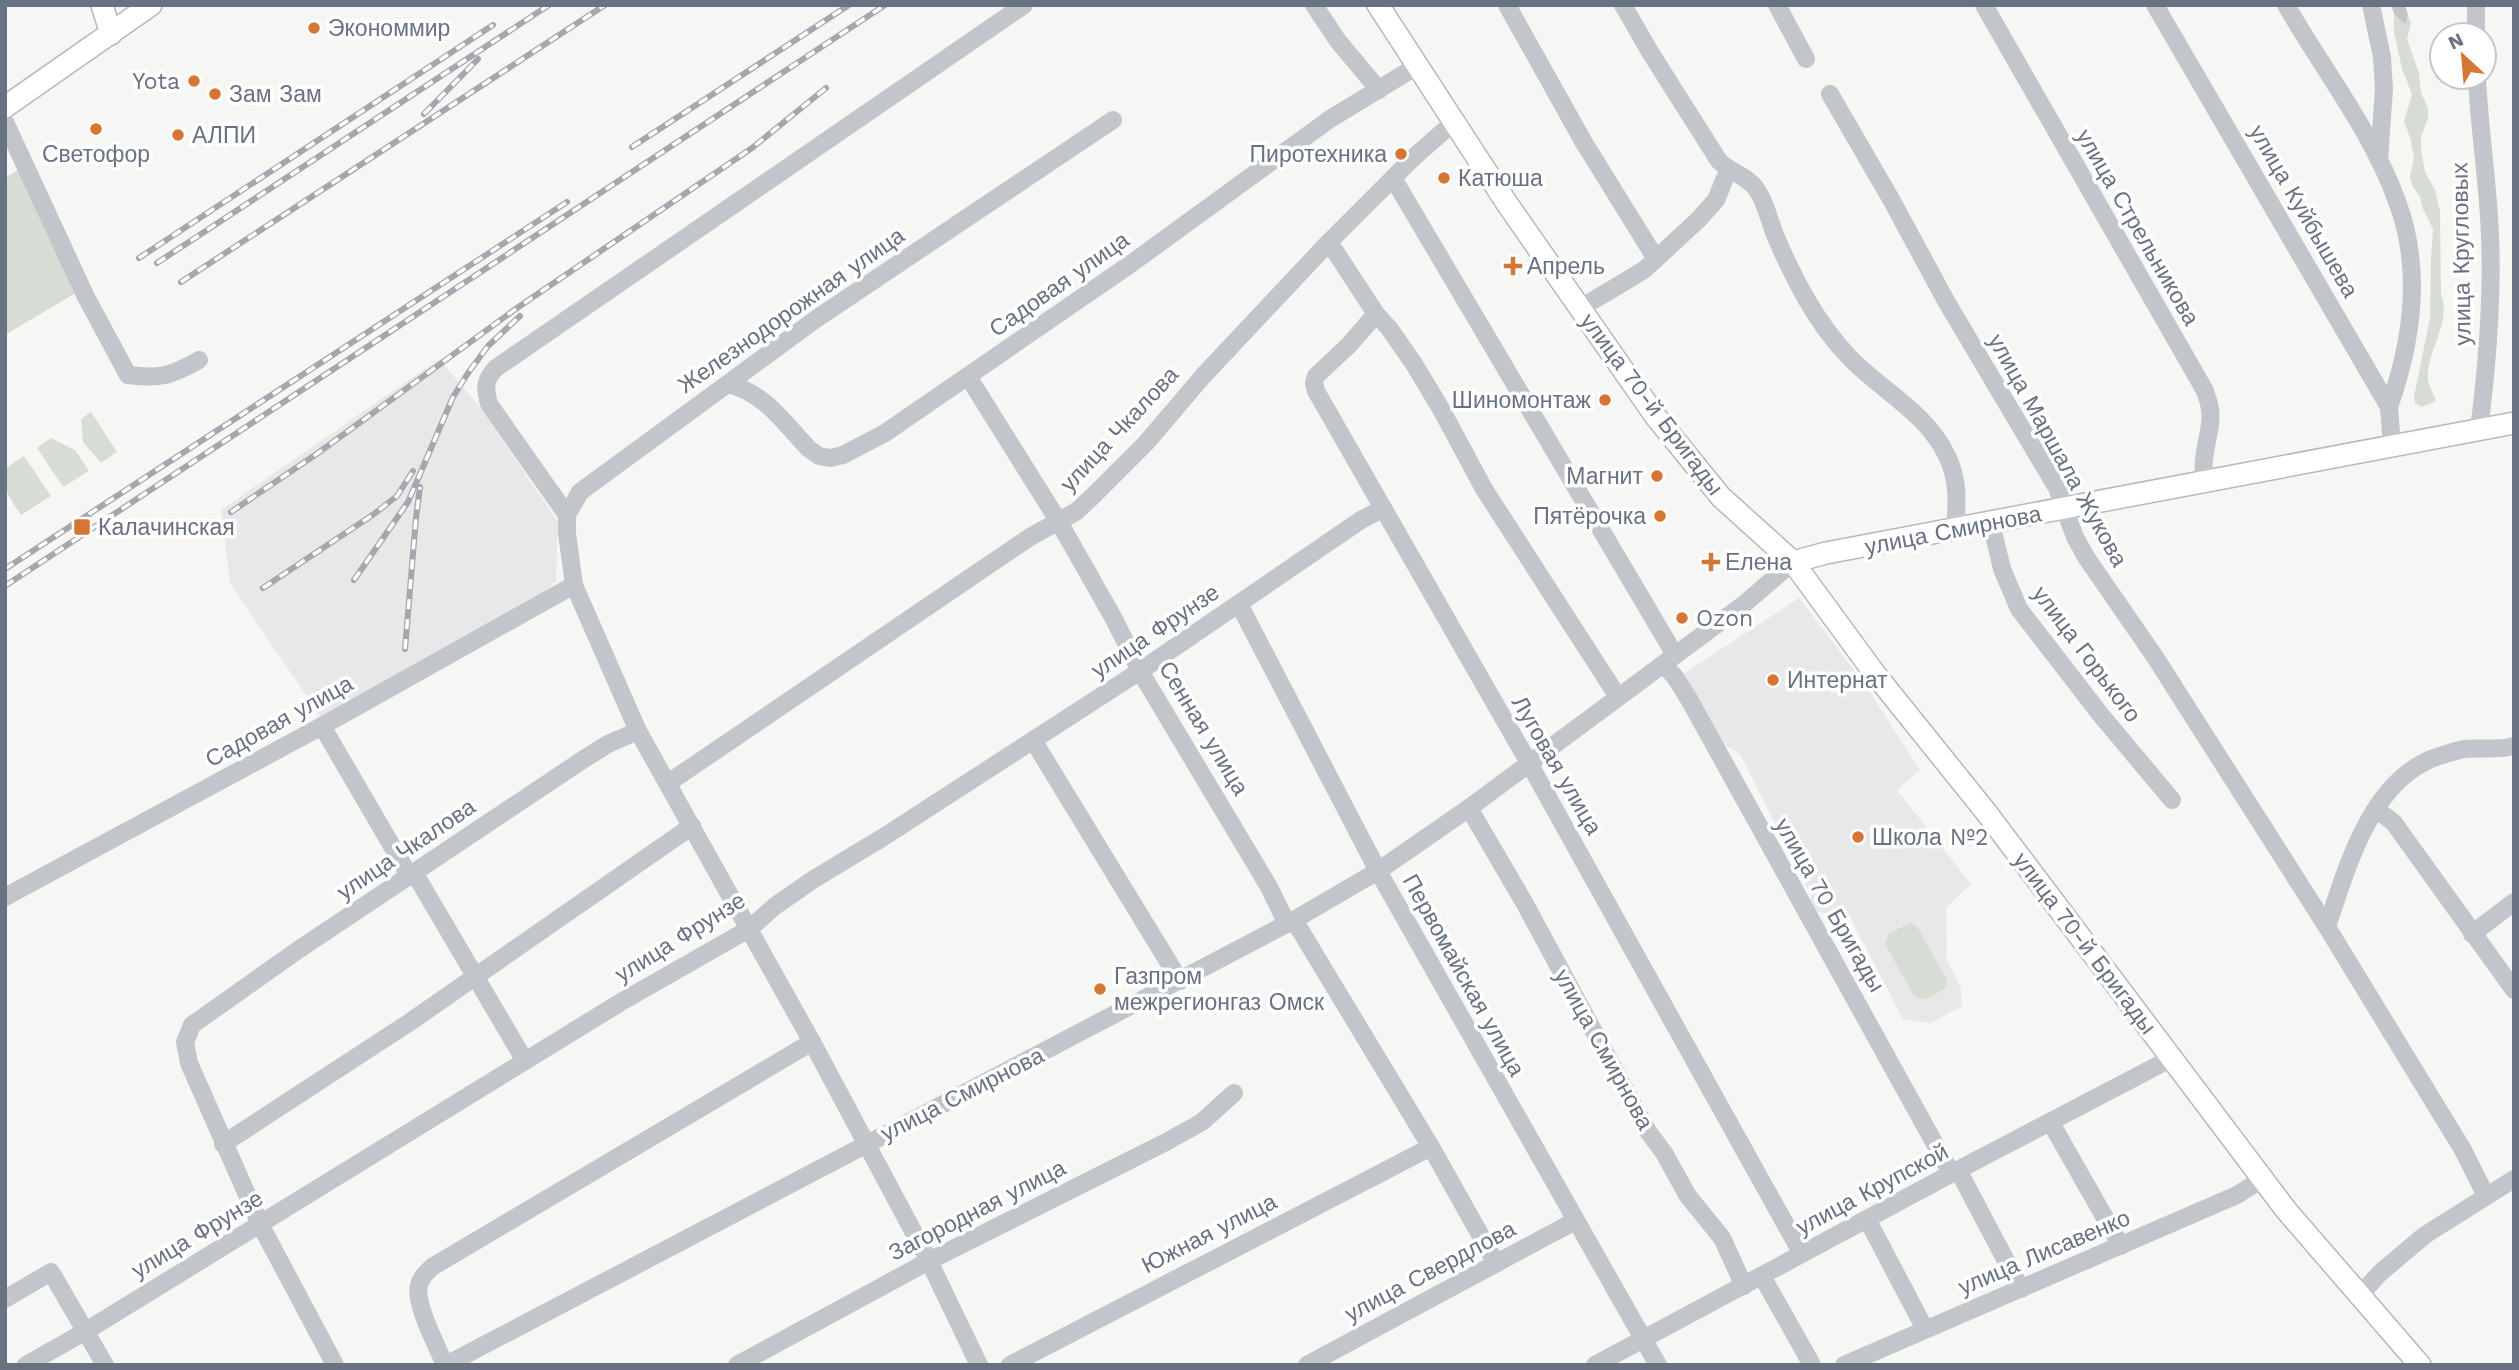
<svg xmlns="http://www.w3.org/2000/svg" width="2519" height="1370" font-family="'Work Sans',sans-serif">
<style>
.built{fill:#e7e8e7}
.green{fill:#d7ddd5}
.water{fill:#bfc5cb}
.lines{fill:none;stroke-linecap:round;stroke-linejoin:round}
.major-casing{stroke:#b6b8bd;stroke-width:24}
.minor{stroke:#c2c5c9;stroke-width:18}
.major{stroke:#fff;stroke-width:21}
.rail-casing{stroke:#a4a7ae;stroke-width:6}
.rail{stroke:#fff;stroke-width:3.5;stroke-dasharray:10;stroke-linecap:butt}
.poi-dot{fill:#d67635;stroke:#fff;stroke-width:2.5}
.labels{text-anchor:middle;stroke-width:7;stroke-linejoin:round;paint-order:stroke}
.poi-label{font-size:23px;fill:#687283;stroke:#fff;text-anchor:start}
.street-label{font-size:23px;fill:#687283;stroke:#fff}
</style>
<rect width="100%" height="100%" fill="#f6f7f4"/>
<g class="built">
<path d="M 439,359 L 480,407 L 558,522 L 556,581 L 540,598 L 328,717 L 320,716 L 230,583 L 221,510 Z"/>
<path d="M 1799,598 L 1866,686 L 1920,770 L 1897,790 L 1971,884 L 1946,908 L 1947,960 L 1961,988 L 1962,1006 L 1931,1023 L 1903,1019 L 1849,915 L 1814,912 L 1810,903 L 1811,895 L 1740,754 L 1718,741 L 1682,675 Z"/>
</g>
<g class="green">
<path d="M 2394,14 L 2404,23 L 2408,15 L 2411,24 L 2407,39 L 2419,73 L 2421,93 L 2428,108 L 2428,118 L 2421,137 L 2421,149 L 2425,172 L 2435,190 L 2440,211 L 2441,294 C 2452,324 2426,350 2428,380 C 2429,387 2434,394 2436,401 L 2422,407 L 2415,403 L 2414,397 L 2430,318 L 2431,258 L 2433,229 L 2423,209 L 2420,197 L 2413,187 L 2410,177 L 2414,158 L 2410,137 L 2404,122 L 2412,94 L 2402,69 L 2394,32 Z"/>
<path d="M 24,167 L 79,291 L 5,335 L 6,177 Z"/>
<path d="M 91,412 L 117,452 L 101,463 L 83,442 L 81,419 Z"/>
<path d="M 51,438 L 75,450 L 89,471 L 63,487 L 37,448 Z"/>
<path d="M 24,456 L 51,496 L 21,515 C 9,497 3,491 6,468 Z"/>
<path d="M 1911,923 L 1918,928 L 1947,980 L 1945,988 C 1935,994 1923,1005 1913,995 L 1885,943 L 1889,933 Z"/>
</g>
<path class="water" d="M 2391,5 L 2405,5 L 2408,15 L 2405,24 L 2394,14 Z"/>
<g class="lines">
<defs>
<g id="major">
<path d="M 102,5 L 111,34"/>
<path d="M 1378,5 L 1508,205 L 1656,417 L 1721,497 L 1793,562 L 1875,674 L 1986,812 L 2286,1210 L 2420,1365"/>
<path d="M 5,107 L 151,5"/>
<path d="M 1793,562 L 1826,553 L 2514,423"/>
</g>
</defs>
<use href="#major" class="major-casing"/>
<g class="minor">
<path d="M 1314,5 L 1338,41 L 1379,90"/>
<path d="M 1507,5 L 1583,141 L 1656,259"/>
<path d="M 1623,5 L 1650,52 L 1719,161 C 1730,172 1749,177 1757,190 C 1766,203 1769,220 1775,235 C 1794,279 1816,323 1850,358 C 1882,391 1927,413 1947,456 C 1959,480 1957,504 1955,529"/>
<path d="M 1777,5 L 1806,59"/>
<path d="M 1984,5 L 2204,389 C 2217,419 2207,431 2204,460 C 2203,467 2204,475 2204,482"/>
<path d="M 2155,5 L 2389,407 L 2392,446"/>
<path d="M 2286,5 C 2323,70 2373,132 2398,204 C 2422,270 2412,342 2389,407"/>
<path d="M 2371,5 L 2382,57 L 2384,89 L 2379,160"/>
<path d="M 2476,5 L 2476,35"/>
<path d="M 2477,77 C 2479,123 2486,170 2489,216 C 2494,287 2488,359 2479,430"/>
<path d="M 1830,94 L 1892,201 L 1946,301 L 2057,488 L 2075,537 L 2086,557 L 2155,657 L 2327,927 L 2463,1150 L 2486,1196"/>
<path d="M 5,122 L 86,297 L 128,375 C 160,379 171,376 199,360"/>
<path d="M 1393,178 L 1675,655"/>
<path d="M 1329,242 L 1376,314 L 1389,328 L 1414,364 L 1441,409 L 1484,489 L 1618,697"/>
<path d="M 1579,309 L 1644,270 L 1698,220 L 1716,200 L 1728,171"/>
<path d="M 1376,314 L 1349,345 L 1316,376 L 1314,383 L 1316,391 L 1529,763 L 1802,1254"/>
<path d="M 969,378 L 1059,522 L 1114,619 L 1140,671 L 1269,887 L 1287,924"/>
<path d="M 728,384 C 765,393 784,423 809,449 L 819,456 L 830,458 L 843,455 L 885,433 L 1132,263 L 1330,119 L 1417,66"/>
<path d="M 567,515 L 489,404 C 485,389 484,380 496,368 L 1024,5"/>
<path d="M 1991,523 L 2002,569 L 2019,609 L 2100,714 L 2172,800"/>
<path d="M 1239,604 L 1378,871 L 1658,1365"/>
<path d="M 1663,664 L 1675,677 L 1690,701 L 1951,1173"/>
<path d="M 322,726 L 410,877"/>
<path d="M 1033,740 L 1180,981"/>
<path d="M 668,783 L 1030,537 L 1077,511 L 1095,494 L 1146,443 L 1203,376 L 1329,242 L 1414,157 L 1454,122"/>
<path d="M 1469,808 L 1525,904 L 1647,1130 L 1664,1153 L 1688,1196 L 1722,1238 L 1744,1286"/>
<path d="M 2374,812 L 2384,815 L 2394,823 L 2514,990"/>
<path d="M 415,874 L 525,1061"/>
<path d="M 5,897 L 322,726 L 574,585"/>
<path d="M 1294,920 L 1431,1147 L 1496,1263"/>
<path d="M 2327,927 C 2347,867 2371,778 2439,756 C 2447,754 2457,750 2465,749 C 2481,747 2498,751 2514,746"/>
<path d="M 2472,934 L 2514,902"/>
<path d="M 2051,1123 L 2121,1246"/>
<path d="M 223,1144 L 410,1022 L 692,826"/>
<path d="M 1958,1170 L 2021,1289"/>
<path d="M 1867,1219 L 1925,1329"/>
<path d="M 1762,1276 L 1812,1365"/>
<path d="M 2359,1296 L 2380,1273 L 2425,1235 L 2514,1179"/>
<path d="M 5,1299 L 51,1272 L 105,1365"/>
<path d="M 26,1365 L 86,1331 L 621,1002 L 749,929 L 775,906 L 814,879 L 882,838 L 1140,671 L 1361,520 L 1382,509"/>
<path d="M 335,1365 L 260,1224 L 189,1063 L 185,1042 L 192,1025 L 298,950 L 584,759 L 608,744 L 638,731"/>
<path d="M 445,1365 C 437,1346 414,1303 419,1285 C 421,1277 427,1272 432,1267 L 812,1042"/>
<path d="M 446,1365 L 1294,920 L 1378,871 L 1469,808 L 1743,605 L 1793,562"/>
<path d="M 737,1365 L 929,1261 L 1166,1142 L 1202,1122 L 1234,1093"/>
<path d="M 979,1365 L 929,1261 L 812,1042 L 638,731 L 574,585 L 567,533 L 567,515 L 580,492 L 816,319 L 1113,120"/>
<path d="M 1010,1365 L 1431,1147"/>
<path d="M 1307,1365 L 1575,1221"/>
<path d="M 1595,1365 L 1958,1170 L 2172,1058"/>
<path d="M 1844,1365 L 2237,1195 L 2262,1179"/>
</g>
<use href="#major" class="major"/>
<defs>
<g id="rail">
<path d="M 424,114 L 478,59"/>
<path d="M 632,147 L 849,5"/>
<path d="M 139,258 L 493,25"/>
<path d="M 157,263 L 549,5"/>
<path d="M 181,282 L 605,5"/>
<path d="M 231,512 L 318,453 L 517,308 L 752,148 L 826,88"/>
<path d="M 5,569 L 567,202"/>
<path d="M 354,580 L 408,502 L 453,397 L 468,373 L 488,346 L 520,316"/>
<path d="M 5,586 L 885,5"/>
<path d="M 263,588 L 374,514 L 397,496 L 413,471"/>
<path d="M 405,649 L 416,518 L 420,487"/>
</g>
</defs>
<use href="#rail" class="rail-casing"/>
<use href="#rail" class="rail"/>
</g>
<g class="poi-dot">
<circle cx="314" cy="28" r="7"/>
<circle cx="194" cy="81" r="7"/>
<circle cx="215" cy="94" r="7"/>
<circle cx="96" cy="129" r="7"/>
<circle cx="178" cy="135" r="7"/>
<circle cx="1401" cy="154" r="7"/>
<circle cx="1444" cy="178" r="7"/>
<path d="M1509.5 255.5h7v7h7v7h-7v7h-7v-7h-7v-7h7z"/>
<circle cx="1605" cy="400" r="7"/>
<circle cx="1657" cy="476" r="7"/>
<circle cx="1660" cy="516" r="7"/>
<rect x="73" y="518" width="18" height="18" rx="3.5"/>
<path d="M1707.5 551.5h7v7h7v7h-7v7h-7v-7h-7v-7h7z"/>
<circle cx="1682" cy="618" r="7"/>
<circle cx="1773" cy="680" r="7"/>
<circle cx="1858" cy="837" r="7"/>
<circle cx="1100" cy="989" r="7"/>
</g>
<g class="labels">
<g class="poi-label">
<text x="328" y="36">Экономмир</text>
<text x="180" y="89" text-anchor="end">Yota</text>
<text x="229" y="102">Зам Зам</text>
<text x="192" y="143">АЛПИ</text>
<text x="96" y="162" text-anchor="middle">Светофор</text>
<text x="1387" y="162" text-anchor="end">Пиротехника</text>
<text x="1458" y="186">Катюша</text>
<text x="1527" y="274">Апрель</text>
<text x="1591" y="408" text-anchor="end">Шиномонтаж</text>
<text x="1643" y="484" text-anchor="end">Магнит</text>
<text x="1646" y="524" text-anchor="end">Пятёрочка</text>
<text x="98" y="535">Калачинская</text>
<text x="1725" y="570">Елена</text>
<text x="1696" y="626">Ozon</text>
<text x="1787" y="688">Интернат</text>
<text x="1872" y="845">Школа №2</text>
<text x="1114" y="984">Газпром<tspan x="1114" dy="26">межрегионгаз Омск</tspan></text>
</g>
<g class="street-label">
<text transform="translate(2304 211) rotate(60)" y="8">улица Куйбышева</text>
<text transform="translate(2138 227) rotate(60)" y="8">улица Стрельникова</text>
<text transform="translate(2461 254) rotate(-91)" y="8">улица Кругловых</text>
<text transform="translate(1059 284) rotate(-35)" y="8">Садовая улица</text>
<text transform="translate(791 310) rotate(-35)" y="8">Железнодорожная улица</text>
<text transform="translate(1652 404) rotate(53)" y="8">улица 70-й Бригады</text>
<text transform="translate(1119 429) rotate(-47)" y="8">улица Чкалова</text>
<text transform="translate(2058 450) rotate(61)" y="8">улица Маршала Жукова</text>
<text transform="translate(1953 530) rotate(-11)" y="8">улица Смирнова</text>
<text transform="translate(1155 631) rotate(-34)" y="8">улица Фрунзе</text>
<text transform="translate(2087 654) rotate(53)" y="8">улица Горького</text>
<text transform="translate(279 721) rotate(-29)" y="8">Садовая улица</text>
<text transform="translate(1204 728) rotate(59)" y="8">Сенная улица</text>
<text transform="translate(1557 765) rotate(60)" y="8">Луговая улица</text>
<text transform="translate(406 849) rotate(-34)" y="8">улица Чкалова</text>
<text transform="translate(1830 905) rotate(60)" y="8">улица 70 Бригады</text>
<text transform="translate(680 937) rotate(-32)" y="8">улица Фрунзе</text>
<text transform="translate(2085 943) rotate(53)" y="8">улица 70-й Бригады</text>
<text transform="translate(1464 975) rotate(61)" y="8">Первомайская улица</text>
<text transform="translate(1604 1049) rotate(61)" y="8">улица Смирнова</text>
<text transform="translate(962 1094) rotate(-27)" y="8">улица Смирнова</text>
<text transform="translate(1872 1189) rotate(-28)" y="8">улица Крупской</text>
<text transform="translate(977 1210) rotate(-27)" y="8">Загородная улица</text>
<text transform="translate(1209 1233) rotate(-27)" y="8">Южная улица</text>
<text transform="translate(197 1234) rotate(-31)" y="8">улица Фрунзе</text>
<text transform="translate(2044 1252) rotate(-23)" y="8">улица Лисавенко</text>
<text transform="translate(1430 1271) rotate(-28)" y="8">улица Свердлова</text>
</g>
</g>
<rect width="2519" height="1370" fill="none" stroke="#687283" stroke-width="14"/>
<g transform="translate(2463 56) rotate(334)"><circle r="33" fill="#ffffff" stroke="#c3c7cd" stroke-width="2"/>
<path d="M0-5L12 26L0 18L-12 26Z" fill="#d67635"/>
<text y="-10" font-size="19" font-weight="bold" text-anchor="middle" fill="#687283">N</text>
</g>
</svg>
